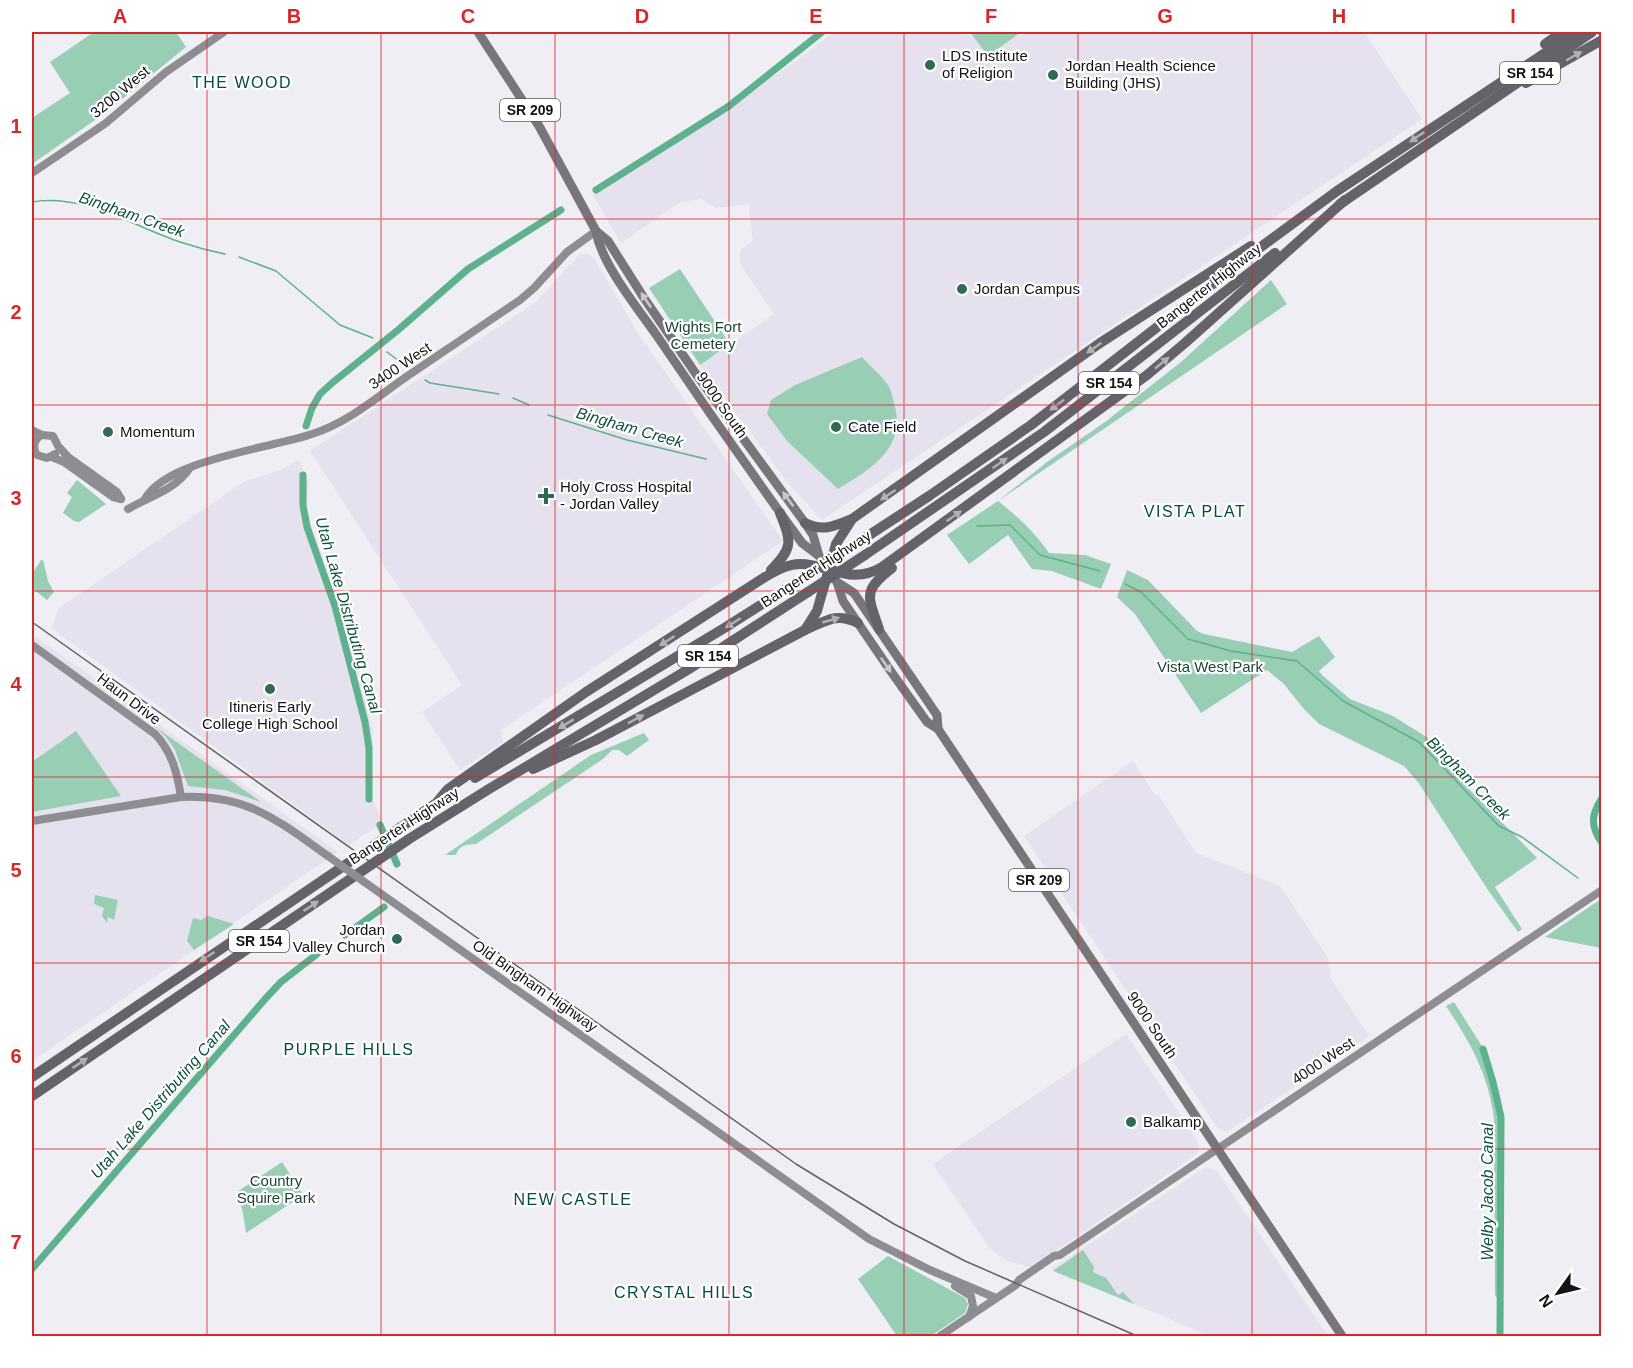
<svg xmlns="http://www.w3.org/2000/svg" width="1633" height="1368" font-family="Helvetica,sans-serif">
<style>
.built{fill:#e5e1ef}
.green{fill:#98ceb4}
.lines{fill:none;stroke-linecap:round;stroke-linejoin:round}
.stream{stroke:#5db18c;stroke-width:1.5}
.canal{stroke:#5db18c;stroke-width:7}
.secondary{stroke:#8e8d91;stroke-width:8}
.primary{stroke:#78767b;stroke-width:9}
.highway{stroke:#646369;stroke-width:10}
.tram{stroke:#626166;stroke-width:1.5}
.secondary-bridge{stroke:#8e8d91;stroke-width:8}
.highway-bridge{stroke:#646369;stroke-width:10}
.oneway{fill:#b2b1b4}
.oneway2{fill:#c9c8ca}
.grid{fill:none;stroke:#d62828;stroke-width:1.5;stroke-opacity:0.55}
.poi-dot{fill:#316a51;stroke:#fff;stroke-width:2}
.labels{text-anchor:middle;stroke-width:4.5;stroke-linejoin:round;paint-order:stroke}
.shield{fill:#fff;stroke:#5a595b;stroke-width:1.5}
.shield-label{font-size:14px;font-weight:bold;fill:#131215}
.poi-label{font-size:15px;fill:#131215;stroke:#fff;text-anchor:start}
.street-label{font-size:15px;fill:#131215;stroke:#fff}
.park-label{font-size:15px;fill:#1e4434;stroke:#fff}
.neighbourhood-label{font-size:16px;letter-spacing:1.5px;fill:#034f36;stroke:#fff}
.water-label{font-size:16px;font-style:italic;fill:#10543b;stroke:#fff}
.neatline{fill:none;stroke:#d62828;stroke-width:2}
.grid-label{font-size:20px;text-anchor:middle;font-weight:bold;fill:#d62828}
</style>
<rect width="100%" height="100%" fill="#efeef5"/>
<g class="built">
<path d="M 834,32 L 920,32 L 922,33 L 923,32 L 1364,32 L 1422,119 L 822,520 L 789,484 L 700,365 L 774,314 L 740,264 L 740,250 L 753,241 L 749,213 L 750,204 L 715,208 L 701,199 L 679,203 L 621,243 L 593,195 L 792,64 Z"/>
<path d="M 587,253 L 594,258 L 638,333 L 783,541 L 501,730 L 503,742 L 460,770 L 422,712 L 462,685 L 310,451 L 536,302 L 579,255 Z"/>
<path d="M 299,460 L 309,483 L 307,502 L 312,528 L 340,610 L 362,685 L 373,733 L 371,797 L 383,822 L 349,845 L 51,628 L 59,608 L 245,481 L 281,470 Z"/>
<path d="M 32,634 L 338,852 L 32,1061 Z"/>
<path d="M 1133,761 L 1151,789 L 1156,796 L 1158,794 L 1196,853 L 1280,886 L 1328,958 L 1331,979 L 1369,1036 L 1227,1132 L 1220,1130 L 1216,1126 L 1024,836 Z"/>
<path d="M 1126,1034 L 1196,1139 L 1199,1147 L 1198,1152 L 1194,1156 L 1031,1268 L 1004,1259 L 990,1249 L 933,1164 Z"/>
<path d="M 1206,1167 L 1217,1171 L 1328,1336 L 1210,1336 L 1051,1269 Z"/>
</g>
<g class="green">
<path d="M 94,32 L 176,32 L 186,47 L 105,113 L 32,164 L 32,118 L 70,93 L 50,62 Z"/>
<path d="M 970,32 L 1021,32 L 988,56 Z"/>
<path d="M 680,269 L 730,344 L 700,365 L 649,288 Z"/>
<path d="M 1271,280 L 1287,304 L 998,501 C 1019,518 1032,529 1049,553 L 1085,555 L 1111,564 L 1101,589 L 1052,571 L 1032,569 L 1008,535 L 969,564 L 947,535 L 998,501 L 1047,462 L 1105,422 L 1148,388 L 1181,362 Z"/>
<path d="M 862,357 C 870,366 881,375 888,385 C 892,391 893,400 895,407 C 906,449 868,471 838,489 L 787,441 L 767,414 L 771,400 L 795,385 Z"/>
<path d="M 77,480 L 106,504 L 79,522 L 74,521 L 63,513 L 72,497 L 67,493 Z"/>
<path d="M 41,560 L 43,560 L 48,581 L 54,592 L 47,600 L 32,588 L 34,571 Z"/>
<path d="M 1127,570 L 1148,580 L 1197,631 L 1204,634 L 1292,652 L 1319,636 L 1335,657 L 1319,671 L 1322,675 L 1350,699 L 1393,716 L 1428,738 L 1470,790 L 1537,858 L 1495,887 L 1522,929 L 1518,932 L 1488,890 L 1418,782 L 1404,766 L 1319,724 L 1303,708 L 1284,684 L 1267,670 L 1201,713 L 1135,614 L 1117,597 Z"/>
<path d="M 154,726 L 261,802 L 225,790 L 188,786 L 175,750 L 166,737 Z"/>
<path d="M 76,731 L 121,796 L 32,812 L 32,762 Z"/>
<path d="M 644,733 L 649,740 L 627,756 L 619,750 L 612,750 L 603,759 L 476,844 C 466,845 460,844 456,855 L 445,855 L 591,755 Z"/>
<path d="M 95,895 L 118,900 L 114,920 L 108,917 L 107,923 L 102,916 L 104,908 L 94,904 Z"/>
<path d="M 1601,899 L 1601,948 L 1545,937 Z"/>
<path d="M 208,916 L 234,924 L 194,950 L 187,941 L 193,918 L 201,920 Z"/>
<path d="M 1454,1002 L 1485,1051 L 1499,1092 L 1503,1117 L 1503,1307 L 1495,1295 L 1494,1118 C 1488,1073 1471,1044 1446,1006 Z"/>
<path d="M 282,1162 L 303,1195 L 246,1233 L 243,1213 L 237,1192 Z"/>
<path d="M 1083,1250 L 1094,1267 L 1093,1272 L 1106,1278 L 1118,1295 L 1123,1292 L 1134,1304 L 1053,1271 Z"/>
<path d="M 888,1256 L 965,1298 L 968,1304 L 965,1313 L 931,1336 L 897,1336 L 858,1279 Z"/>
</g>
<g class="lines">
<g class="stream">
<path d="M 32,202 C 83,193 133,226 180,242 C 195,247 210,251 225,254"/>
<path d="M 239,257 L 276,271 L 340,325 L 373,338"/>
<path d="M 387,352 L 403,364"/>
<path d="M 425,380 L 430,383 L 499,394"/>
<path d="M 513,398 L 529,405"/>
<path d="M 548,415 L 627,440 L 706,459"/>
<path d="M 977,526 L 1010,525 L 1040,555 L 1100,571"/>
<path d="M 1125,584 L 1141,592 L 1188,639 L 1231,651 L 1297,661 L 1343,701 L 1419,742 L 1499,826 L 1522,837 L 1578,878"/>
</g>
<g class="canal">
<path d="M 596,190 L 729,106 L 822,32"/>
<path d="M 306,426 L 312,408 L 320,394 L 332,383 L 398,330 L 468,269 L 561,210"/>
<path d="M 303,475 L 303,506 L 307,527 L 335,606 L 365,722 L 369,748 L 369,799"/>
<path d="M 1602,798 C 1591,815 1590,826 1602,843"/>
<path d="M 380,825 L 397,864"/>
<path d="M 345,935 L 384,907"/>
<path d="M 1483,1049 L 1493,1082 L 1501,1117 L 1500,1336"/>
<path d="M 32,1269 L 266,998 L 281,982 L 317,954"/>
</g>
<g class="secondary">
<path d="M 32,173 L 106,123 L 166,72 L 224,32"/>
<path d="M 32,430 L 42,435 L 53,436 L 58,446 L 68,457 L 117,492 L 121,499"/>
<path d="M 42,435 C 34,439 32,447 37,455 L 47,458 L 55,454"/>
<path d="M 52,457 L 64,462 L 113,497 L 121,499"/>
<path d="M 145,499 C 166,460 271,448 312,434 C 347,423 376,398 406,377 C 444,351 482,326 520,300 L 534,288 L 567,252 L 596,231"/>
<path d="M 128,509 C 148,497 175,490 189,469"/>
<path d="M 32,645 L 155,734 C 172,752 177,772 181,797"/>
<path d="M 32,821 L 181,797 C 247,794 277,820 328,856"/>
<path d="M 363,881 L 869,1239 L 930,1270 L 996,1298"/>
<path d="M 955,1286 L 971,1296 L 973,1306 L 969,1317"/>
<path d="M 940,1336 L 1016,1285 L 1019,1280 L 1054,1256 L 1060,1255 L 1602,890"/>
</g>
<g class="primary">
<path d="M 478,32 L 539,126 L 596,231 C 601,263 636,306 655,333 C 703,404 752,474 802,543 L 819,556 L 837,582 L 843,601 L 892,673 L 927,722 L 938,729 L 1342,1336"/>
<path d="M 596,231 L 608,241 L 644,298 L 696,374 L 805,523 L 813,535 L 819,556"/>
<path d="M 837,582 L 854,593 L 937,715 L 938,729"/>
</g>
<g class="highway">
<path d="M 1545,44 L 1562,32"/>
<path d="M 1526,83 L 1602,40"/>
<path d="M 1340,204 L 1592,32"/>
<path d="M 805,523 C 823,532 835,526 852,519 L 1100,343 L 1251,246"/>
<path d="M 857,543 L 929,496 L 1031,425 L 1250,255 L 1337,191 L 1577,32"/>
<path d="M 865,555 L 1044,432 L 1275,253"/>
<path d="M 771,570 C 794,547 791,541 780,513"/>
<path d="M 879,629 C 868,596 862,591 892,568"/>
<path d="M 805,630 L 817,611 L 836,544 L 852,519"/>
<path d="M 533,769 L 596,740 L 805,630 C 826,621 836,612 858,623"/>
<path d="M 475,778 L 726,627 L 800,580"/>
<path d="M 438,801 L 448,789 L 586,692 L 765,577 C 776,571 787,564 800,564 C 830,564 850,586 882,567 L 1147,375 L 1185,343 L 1345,200"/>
<path d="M 32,1077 L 444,798"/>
<path d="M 32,1096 L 409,839 L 489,789 L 689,669 L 808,592"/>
</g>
<path class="tram" d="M 32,622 L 796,1164 L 894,1224 L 965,1261 L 1137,1336"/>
<path class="secondary-bridge" d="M 328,856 L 363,881"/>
<g class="highway-bridge">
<path d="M 800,580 L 857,543"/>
<path d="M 808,592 L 865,555"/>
</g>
</g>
<defs><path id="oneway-solid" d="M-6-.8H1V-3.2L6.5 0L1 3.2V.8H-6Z" transform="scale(1.5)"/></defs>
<g class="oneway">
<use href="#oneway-solid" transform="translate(1574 56) rotate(-30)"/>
<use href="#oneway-solid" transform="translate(1417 137) rotate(146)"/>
<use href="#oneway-solid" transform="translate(1094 348) rotate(145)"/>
<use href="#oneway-solid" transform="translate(1162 363) rotate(-39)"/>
<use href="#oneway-solid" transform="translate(1057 405) rotate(143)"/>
<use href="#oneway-solid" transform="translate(1000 463) rotate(-35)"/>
<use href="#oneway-solid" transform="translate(888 495) rotate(146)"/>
<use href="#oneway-solid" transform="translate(954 516) rotate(-35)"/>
<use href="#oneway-solid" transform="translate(831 620) rotate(-16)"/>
<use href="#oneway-solid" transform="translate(733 623) rotate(148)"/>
<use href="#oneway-solid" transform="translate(667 641) rotate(147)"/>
<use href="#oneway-solid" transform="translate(636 719) rotate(-28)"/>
<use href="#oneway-solid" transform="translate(566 724) rotate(149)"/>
<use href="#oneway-solid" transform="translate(311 906) rotate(-34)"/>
<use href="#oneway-solid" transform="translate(207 957) rotate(146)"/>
<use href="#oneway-solid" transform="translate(80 1063) rotate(-34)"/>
</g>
<g class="oneway2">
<use href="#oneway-solid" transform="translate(646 300) rotate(-124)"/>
<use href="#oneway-solid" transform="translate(788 499) rotate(-126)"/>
<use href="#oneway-solid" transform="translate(886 665) rotate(55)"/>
</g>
<path class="grid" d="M 207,32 L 207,1336M 381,32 L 381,1336M 555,32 L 555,1336M 729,32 L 729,1336M 904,32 L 904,1336M 1078,32 L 1078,1336M 1252,32 L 1252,1336M 1426,32 L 1426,1336M 32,219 L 1602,219M 32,405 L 1602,405M 32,591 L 1602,591M 32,777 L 1602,777M 32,963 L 1602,963M 32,1149 L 1602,1149"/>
<g class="poi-dot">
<circle cx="930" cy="65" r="6"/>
<circle cx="1053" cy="75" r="6"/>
<circle cx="962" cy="289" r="6"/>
<circle cx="836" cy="427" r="6"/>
<circle cx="108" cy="432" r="6"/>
<path d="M543 487h6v6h6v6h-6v6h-6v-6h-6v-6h6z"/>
<circle cx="270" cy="689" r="6"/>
<circle cx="397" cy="939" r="6"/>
<circle cx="1131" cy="1122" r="6"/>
</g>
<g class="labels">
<g class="shield">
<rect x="1500" y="62" width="60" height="22" rx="4.5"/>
<rect x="500" y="99" width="60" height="22" rx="4.5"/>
<rect x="1079" y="372" width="60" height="22" rx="4.5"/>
<rect x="678" y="645" width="60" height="22" rx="4.5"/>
<rect x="1009" y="869" width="60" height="22" rx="4.5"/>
<rect x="229" y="930" width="60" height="22" rx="4.5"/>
</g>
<g class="shield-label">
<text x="1530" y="78">SR 154</text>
<text x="530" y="115">SR 209</text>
<text x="1109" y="388">SR 154</text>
<text x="708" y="661">SR 154</text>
<text x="1039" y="885">SR 209</text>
<text x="259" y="946">SR 154</text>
</g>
<g class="poi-label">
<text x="942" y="61">LDS Institute<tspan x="942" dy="17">of Religion</tspan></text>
<text x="1065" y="71">Jordan Health Science<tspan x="1065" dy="17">Building (JHS)</tspan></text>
<text x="974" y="294">Jordan Campus</text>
<text x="848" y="432">Cate Field</text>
<text x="120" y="437">Momentum</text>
<text x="560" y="492">Holy Cross Hospital<tspan x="560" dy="17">- Jordan Valley</tspan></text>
<text x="270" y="712" text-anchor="middle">Itineris Early<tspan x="270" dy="17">College High School</tspan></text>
<text x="385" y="935" text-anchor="end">Jordan<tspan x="385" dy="17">Valley Church</tspan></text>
<text x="1143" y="1127">Balkamp</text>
</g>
<g class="street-label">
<text transform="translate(120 92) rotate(-40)" y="5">3200 West</text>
<text transform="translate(1209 286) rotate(-38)" y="5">Bangerter Highway</text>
<text transform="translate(400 366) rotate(-34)" y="5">3400 West</text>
<text transform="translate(722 405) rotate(55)" y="5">9000 South</text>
<text transform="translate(816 569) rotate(-33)" y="5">Bangerter Highway</text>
<text transform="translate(129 699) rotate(37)" y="5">Haun Drive</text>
<text transform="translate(404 826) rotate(-33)" y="5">Bangerter Highway</text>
<text transform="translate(535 986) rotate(35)" y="5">Old Bingham Highway</text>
<text transform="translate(1152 1025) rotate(56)" y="5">9000 South</text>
<text transform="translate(1323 1061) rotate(-34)" y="5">4000 West</text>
</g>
<g class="park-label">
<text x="703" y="332">Wights Fort<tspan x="703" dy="17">Cemetery</tspan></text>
<text x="1210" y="672">Vista West Park</text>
<text x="276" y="1186">Country<tspan x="276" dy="17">Squire Park</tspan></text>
</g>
<g class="neighbourhood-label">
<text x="242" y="88">THE WOOD</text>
<text x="1195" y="517">VISTA PLAT</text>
<text x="349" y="1055">PURPLE HILLS</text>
<text x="573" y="1205">NEW CASTLE</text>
<text x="684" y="1298">CRYSTAL HILLS</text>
</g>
<g class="water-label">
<text transform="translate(132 214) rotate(19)" y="6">Bingham Creek</text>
<text transform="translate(630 427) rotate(16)" y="6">Bingham Creek</text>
<text transform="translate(349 615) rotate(74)" y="6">Utah Lake Distributing Canal</text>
<text transform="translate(1469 778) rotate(45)" y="6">Bingham Creek</text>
<text transform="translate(160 1099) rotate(-49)" y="6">Utah Lake Distributing Canal</text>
<text transform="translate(1487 1192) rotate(-90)" y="6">Welby Jacob Canal</text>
</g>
</g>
<rect width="1633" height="1368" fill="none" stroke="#ffffff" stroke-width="66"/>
<g transform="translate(1558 1293) rotate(236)" stroke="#ffffff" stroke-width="4.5" paint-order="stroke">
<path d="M0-4.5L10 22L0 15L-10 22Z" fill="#131215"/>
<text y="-9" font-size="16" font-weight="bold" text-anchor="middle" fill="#131215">N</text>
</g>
<rect x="33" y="33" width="1567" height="1302" class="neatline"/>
<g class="grid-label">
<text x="120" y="23">A</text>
<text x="294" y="23">B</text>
<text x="468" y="23">C</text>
<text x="642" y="23">D</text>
<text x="816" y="23">E</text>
<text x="991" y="23">F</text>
<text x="1165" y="23">G</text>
<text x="1339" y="23">H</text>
<text x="1513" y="23">I</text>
<text x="16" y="133">1</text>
<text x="16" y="319">2</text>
<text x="16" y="505">3</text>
<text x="16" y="691">4</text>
<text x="16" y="877">5</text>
<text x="16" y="1063">6</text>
<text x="16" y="1249">7</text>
</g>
</svg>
